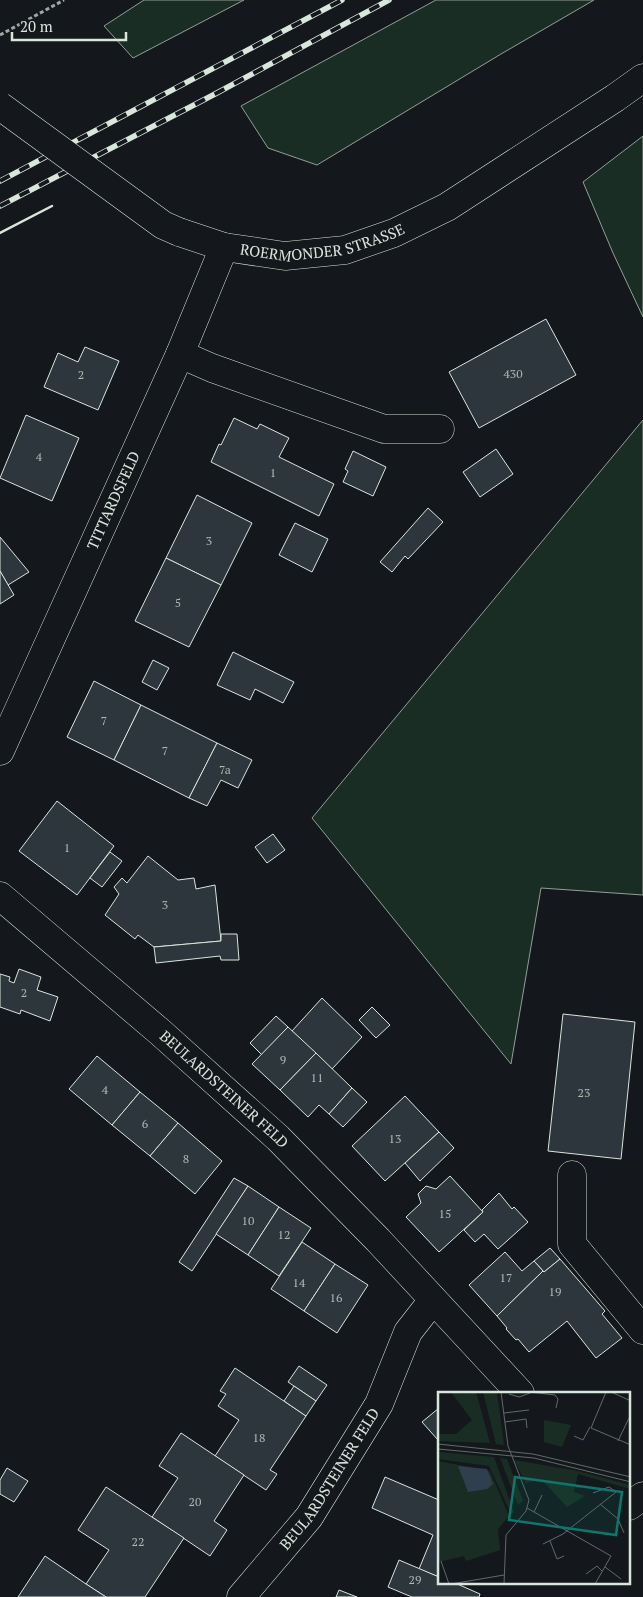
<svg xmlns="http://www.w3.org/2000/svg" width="643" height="1597" font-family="'PT Serif',serif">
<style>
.green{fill:#1a2d24;stroke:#939e99}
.building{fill:#2c363c;stroke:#d8e6dc}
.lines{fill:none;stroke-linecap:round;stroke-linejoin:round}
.minor-casing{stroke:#d8e6dc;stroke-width:29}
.major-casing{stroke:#d8e6dc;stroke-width:29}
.path{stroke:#9da8a2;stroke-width:3;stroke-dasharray:4 2.5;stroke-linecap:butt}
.minor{stroke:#14181c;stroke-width:28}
.major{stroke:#14181c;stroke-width:28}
.rail-casing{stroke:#d8e6dc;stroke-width:5.5}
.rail{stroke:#14181c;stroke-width:4;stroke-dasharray:11;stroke-linecap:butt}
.major-bridge-casing{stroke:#d8e6dc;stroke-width:29;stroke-linecap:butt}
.major-bridge{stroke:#14181c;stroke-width:28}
.wall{stroke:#d8e6dc;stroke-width:2.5}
.labels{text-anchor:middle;stroke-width:4;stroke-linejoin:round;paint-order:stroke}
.number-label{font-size:12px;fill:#adbab4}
.street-label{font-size:15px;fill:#d8e6dc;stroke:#14181c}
.inset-road{fill:none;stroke:#626a69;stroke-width:1}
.view{fill:#0f766e;fill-opacity:0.15;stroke:#0f766e;stroke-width:2.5}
.inset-edge{fill:none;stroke:#d8e6dc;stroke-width:2.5}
</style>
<rect width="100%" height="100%" fill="#14181c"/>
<g class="green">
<path d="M 144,0 L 244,0 L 133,58 L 104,26 Z"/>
<path d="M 436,0 L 594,0 L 501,54 L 317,165 L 268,148 L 241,106 Z"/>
<path d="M 643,136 L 643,317 L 613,253 L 583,182 Z"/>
<path d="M 643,420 L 643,895 L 541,888 L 511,1064 L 312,818 Z"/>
</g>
<g class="building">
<path d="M 546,319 L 576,375 L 479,428 L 449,372 Z"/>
<path d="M 85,347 L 119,361 L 98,410 L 44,387 L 58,353 L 78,362 Z"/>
<path d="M 26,415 L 79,438 L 52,501 L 0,478 Z"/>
<path d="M 234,418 L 257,429 L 260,424 L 289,438 L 279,457 L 334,484 L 319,516 L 211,462 L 219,444 L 221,445 Z"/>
<path d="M 496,449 L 513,474 L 480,497 L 463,472 Z"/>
<path d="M 353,451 L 386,467 L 373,496 L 343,482 L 348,471 L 345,469 Z"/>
<path d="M 197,495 L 252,523 L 221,585 L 166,558 Z"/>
<path d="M 428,508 L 443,522 L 408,559 L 405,556 L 392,572 L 380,562 Z"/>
<path d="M 295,523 L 328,539 L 312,572 L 279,555 Z"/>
<path d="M 0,537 L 29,572 L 8,585 L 0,571 Z"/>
<path d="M 166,558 L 221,585 L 189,647 L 135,621 Z"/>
<path d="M 0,571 L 14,595 L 0,604 Z"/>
<path d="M 233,652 L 294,682 L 283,703 L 255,689 L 250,700 L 217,685 Z"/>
<path d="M 153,660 L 169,668 L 157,690 L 142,682 Z"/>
<path d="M 94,681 L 141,705 L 114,760 L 67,737 Z"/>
<path d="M 141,705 L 217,743 L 189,798 L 114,760 Z"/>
<path d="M 217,743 L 252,760 L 238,788 L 221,780 L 207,806 L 189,798 Z"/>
<path d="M 57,801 L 114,846 L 77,895 L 19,851 Z"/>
<path d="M 273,834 L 285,850 L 267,863 L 255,847 Z"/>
<path d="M 110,852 L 122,861 L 102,887 L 90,878 Z"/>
<path d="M 148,856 L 178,880 L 194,878 L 196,889 L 215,885 L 221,941 L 154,947 L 138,935 L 135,939 L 105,915 L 119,894 L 114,887 L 122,878 L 127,883 Z"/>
<path d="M 221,934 L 237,934 L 239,960 L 221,960 L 220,956 L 156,963 L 154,947 L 221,941 Z"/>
<path d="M 19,969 L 41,977 L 37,990 L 58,997 L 50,1021 L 21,1010 L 20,1014 L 0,1007 L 0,974 L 10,977 L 9,981 L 14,983 Z"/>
<path d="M 322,998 L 362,1037 L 332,1069 L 292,1031 Z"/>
<path d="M 372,1007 L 390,1025 L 376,1038 L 359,1020 Z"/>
<path d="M 563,1014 L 635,1022 L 621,1159 L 548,1151 Z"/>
<path d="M 276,1016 L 288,1027 L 262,1055 L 250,1043 Z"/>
<path d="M 288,1027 L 316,1053 L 280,1090 L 252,1064 Z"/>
<path d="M 316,1053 L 352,1088 L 329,1114 L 319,1105 L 308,1117 L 280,1090 Z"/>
<path d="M 97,1056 L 140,1092 L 112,1125 L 69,1089 Z"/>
<path d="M 352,1088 L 367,1102 L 343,1127 L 329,1114 Z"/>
<path d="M 140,1092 L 178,1123 L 150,1156 L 112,1125 Z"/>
<path d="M 405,1096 L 439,1132 L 385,1181 L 352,1146 Z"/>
<path d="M 178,1123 L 222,1161 L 195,1194 L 150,1156 Z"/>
<path d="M 439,1132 L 454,1148 L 420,1181 L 405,1163 Z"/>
<path d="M 450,1176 L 483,1212 L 439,1252 L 406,1217 L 421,1203 L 418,1194 L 426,1186 L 436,1189 Z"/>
<path d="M 234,1178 L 248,1186 L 192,1271 L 179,1262 Z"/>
<path d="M 248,1186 L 279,1207 L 248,1255 L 216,1234 Z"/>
<path d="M 499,1193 L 512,1209 L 514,1207 L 528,1222 L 498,1249 L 484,1234 L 475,1242 L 464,1230 L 483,1212 L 482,1210 Z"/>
<path d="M 279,1207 L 311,1228 L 279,1276 L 248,1255 Z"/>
<path d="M 302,1242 L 335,1264 L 304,1311 L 271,1289 Z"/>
<path d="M 550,1248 L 560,1259 L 544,1272 L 534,1261 Z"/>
<path d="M 505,1252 L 522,1271 L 534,1261 L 543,1271 L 497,1316 L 469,1285 Z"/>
<path d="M 560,1259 L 605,1311 L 602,1314 L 622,1338 L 596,1358 L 567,1321 L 529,1352 L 518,1339 L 516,1340 L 506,1329 L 507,1328 L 497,1316 L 543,1271 L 544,1272 Z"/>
<path d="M 335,1264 L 368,1285 L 337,1333 L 304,1311 Z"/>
<path d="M 299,1366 L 327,1385 L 316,1401 L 288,1382 Z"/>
<path d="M 235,1368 L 306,1416 L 270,1470 L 277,1474 L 266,1490 L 215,1456 L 239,1420 L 218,1406 L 226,1394 L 220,1391 Z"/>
<path d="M 294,1386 L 316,1401 L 306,1416 L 284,1401 Z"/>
<path d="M 439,1408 L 439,1438 L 438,1440 L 422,1422 Z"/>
<path d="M 181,1433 L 244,1475 L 214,1521 L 227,1530 L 210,1556 L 152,1517 L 178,1478 L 159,1466 Z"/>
<path d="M 7,1468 L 28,1481 L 14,1502 L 0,1494 L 0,1480 Z"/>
<path d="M 385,1477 L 439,1500 L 439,1577 L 419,1569 L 433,1535 L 372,1508 Z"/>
<path d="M 106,1487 L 184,1538 L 145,1597 L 106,1597 L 86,1584 L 109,1550 L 78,1530 Z"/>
<path d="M 45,1556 L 86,1584 L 106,1597 L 18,1597 Z"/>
<path d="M 399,1560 L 439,1577 L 439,1583 L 455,1583 L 480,1594 L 479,1597 L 412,1597 L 388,1587 Z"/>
<path d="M 339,1590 L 357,1597 L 336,1597 Z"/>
</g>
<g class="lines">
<defs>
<g id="minor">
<path d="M 180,354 L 212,368 L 384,429 L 440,429"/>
<path id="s1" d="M 0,751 L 180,354 L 224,247"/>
<path id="s2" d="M 0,896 L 160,1032 L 278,1138 L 378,1240 L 520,1393"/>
<path d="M 572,1175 L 572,1244 L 643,1330"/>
<path d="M 629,1506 L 643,1496"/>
<path id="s3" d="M 241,1597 L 309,1517 L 379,1404 L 408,1332 L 433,1300"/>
</g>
<g id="major">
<path id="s4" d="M 179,232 L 224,247 L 285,256 L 345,250 L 394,233 L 447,207 L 615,98 L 643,78"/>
</g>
</defs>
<use href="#minor" class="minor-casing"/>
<use href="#major" class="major-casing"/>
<path class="path" d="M 0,35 L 64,0"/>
<use href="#minor" class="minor"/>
<use href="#major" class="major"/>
<defs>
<g id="rail">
<path d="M 0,181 L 342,0"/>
<path d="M 0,206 L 215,94 L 389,0"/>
</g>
</defs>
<use href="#rail" class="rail-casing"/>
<use href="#rail" class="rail"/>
<defs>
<path id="major-bridge" d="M 0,106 L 163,225 L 179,232"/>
</defs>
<use href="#major-bridge" class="major-bridge-casing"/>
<use href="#major-bridge" class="major-bridge"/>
<path class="wall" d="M 0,233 L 52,206"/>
</g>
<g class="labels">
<g class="number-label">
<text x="513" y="378">430</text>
<text x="81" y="379">2</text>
<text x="39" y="461">4</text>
<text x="273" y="477">1</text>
<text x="209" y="545">3</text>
<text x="178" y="607">5</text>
<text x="104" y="725">7</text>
<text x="165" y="755">7</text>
<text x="225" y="774">7a</text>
<text x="67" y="852">1</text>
<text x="165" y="909">3</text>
<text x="24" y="997">2</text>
<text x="283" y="1064">9</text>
<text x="317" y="1082">11</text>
<text x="105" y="1094">4</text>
<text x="584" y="1097">23</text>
<text x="145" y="1128">6</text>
<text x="395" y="1143">13</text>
<text x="186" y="1163">8</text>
<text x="445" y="1218">15</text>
<text x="248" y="1225">10</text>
<text x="284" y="1239">12</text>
<text x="506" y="1282">17</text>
<text x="299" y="1287">14</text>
<text x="555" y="1296">19</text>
<text x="336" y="1302">16</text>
<text x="259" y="1442">18</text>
<text x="195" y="1506">20</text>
<text x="138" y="1546">22</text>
<text x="415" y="1584">29</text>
</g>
<g class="street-label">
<text dy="5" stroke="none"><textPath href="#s4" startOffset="148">ROERMONDER STRASSE</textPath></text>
<text dy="5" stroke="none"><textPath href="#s1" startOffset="275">TITTARDSFELD</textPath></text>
<text dy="5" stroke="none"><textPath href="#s2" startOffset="296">BEULARDSTEINER FELD</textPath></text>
<text dy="5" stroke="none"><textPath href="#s3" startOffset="148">BEULARDSTEINER FELD</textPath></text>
</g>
</g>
<g transform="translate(438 1392)">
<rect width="192" height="192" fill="#14181c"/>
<path d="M 13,0 L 38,0 L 52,51 L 0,49 L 0,42 L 18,42 L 34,28 ZM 45,0 L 59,0 L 66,53 L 58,52 ZM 106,28 L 133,33 L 124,55 L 106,50 ZM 0,60 L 56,65 L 76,120 L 73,122 L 51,74 L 0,67 ZM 62,66 L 69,67 L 85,109 L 80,113 ZM 76,68 L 140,79 L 192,93 L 192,97 L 140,82 L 136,100 L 147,104 L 129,115 L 103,87 L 88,91 ZM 0,69 L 52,79 L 71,124 L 60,137 L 62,158 L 28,169 L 26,164 L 0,170 Z" fill="#1a2d24"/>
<path d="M 20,74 L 49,77 L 55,92 L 49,97 L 30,100 Z" fill="#2f3f4d"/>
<path class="inset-road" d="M 63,0 L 70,54 L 91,108 L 88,119 L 68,143 L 66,192M 92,0 L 117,3 L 120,7 L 118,16M 168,0 L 153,36 L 193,53M 173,0 L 193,9M 71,2 L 81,5 L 92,1M 66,21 L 91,18M 67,30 L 88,27 L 89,36M 136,44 L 145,48 L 152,35M 180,49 L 191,26M 0,52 L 95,62 L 193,85M 0,57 L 96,66 L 193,90M 162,112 L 180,127 L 186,141M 89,116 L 173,164 L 157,192M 96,120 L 104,103M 112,149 L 119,167 L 126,164M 105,152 L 125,142 L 178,100 L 171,95 L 155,101M 3,169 L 11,192M 167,175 L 183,187M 148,182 L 159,174 L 164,179M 13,192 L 66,183"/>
<path class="view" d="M 77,85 L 184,100 L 178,143 L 71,128 Z"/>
<rect width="192" height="192" class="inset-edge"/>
</g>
<path d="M12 32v8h114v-8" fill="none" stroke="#d8e6dc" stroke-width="2.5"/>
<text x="20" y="32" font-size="15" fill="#d8e6dc" stroke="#14181c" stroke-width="4" paint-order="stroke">20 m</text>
</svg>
